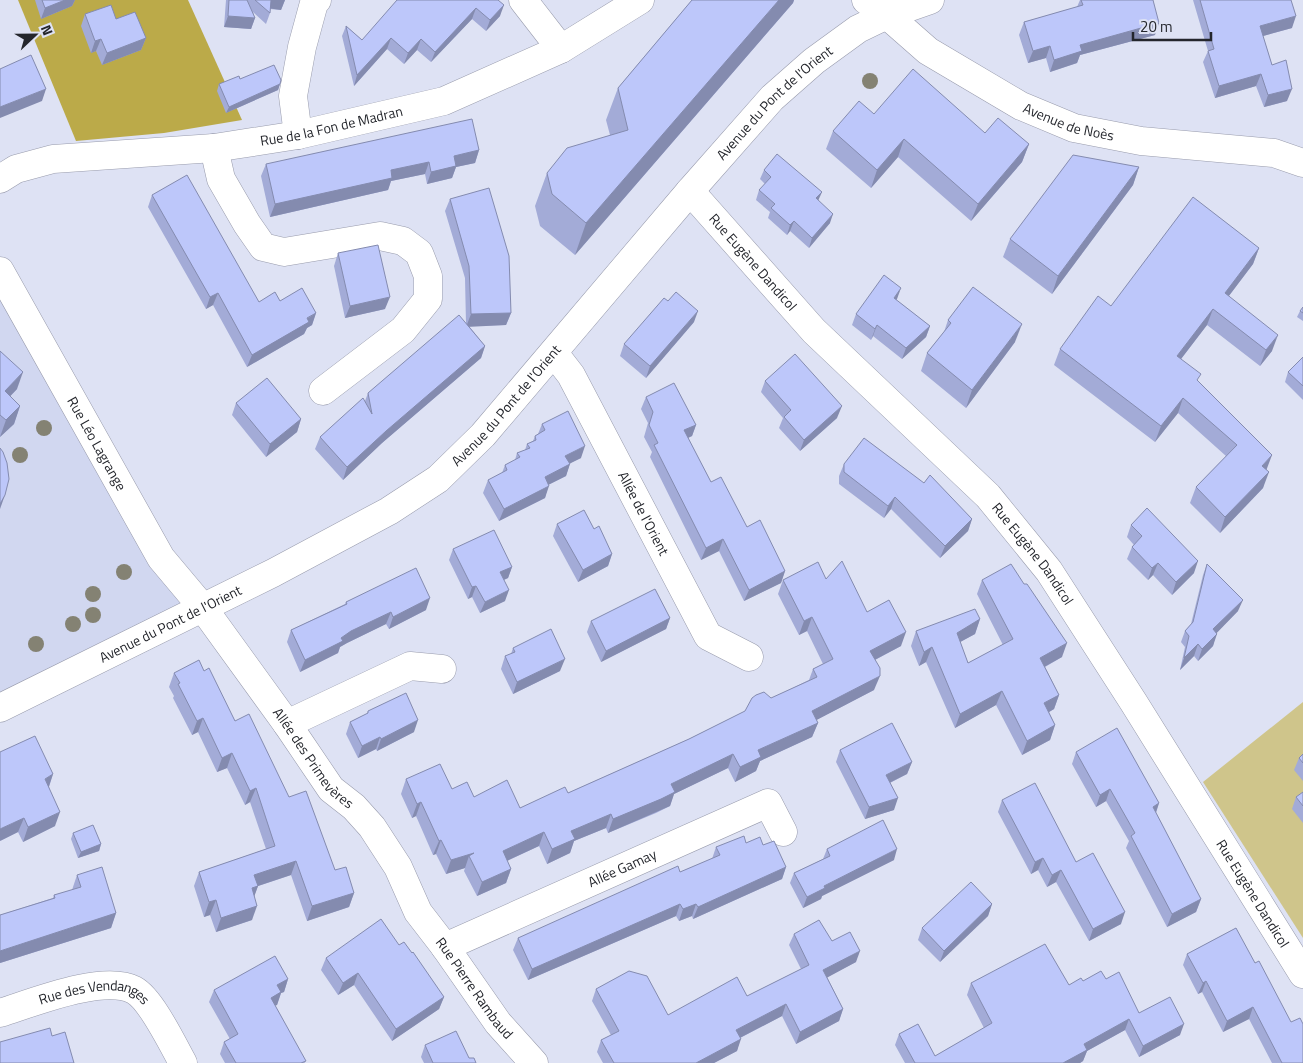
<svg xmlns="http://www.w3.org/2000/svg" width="1303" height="1063" font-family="'Titillium Web',sans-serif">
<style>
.built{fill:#d1d7f0}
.green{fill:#cfc58b}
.forest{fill:#bbaa49}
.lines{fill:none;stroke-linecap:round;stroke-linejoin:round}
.minor-casing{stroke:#989bac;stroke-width:29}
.secondary-casing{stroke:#989bac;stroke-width:29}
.minor{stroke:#fff;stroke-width:28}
.secondary{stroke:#fff;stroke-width:28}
.tree{fill:#848273}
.wall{fill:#a3abd7}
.shaded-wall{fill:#848baf}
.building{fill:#bdc7fa;stroke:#848baf}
.labels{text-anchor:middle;stroke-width:4.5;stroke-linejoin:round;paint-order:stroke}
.street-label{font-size:14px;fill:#24262c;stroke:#dee2f4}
</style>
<rect width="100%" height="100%" fill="#dee2f4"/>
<path class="built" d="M 0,271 L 203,608 L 0,708 Z"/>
<path class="green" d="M 1303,702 L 1303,938 L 1203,782 Z"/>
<path class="forest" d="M 18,0 L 188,0 L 242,120 L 164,133 L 76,141 Z"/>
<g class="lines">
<defs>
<g id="minor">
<path d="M 523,0 L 561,49"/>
<path id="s1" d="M 866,0 L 887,15 L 928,51 L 1021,106 L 1074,128 L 1141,141 L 1274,153 L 1303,163"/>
<path d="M 298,135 L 293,96 L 302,47 L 314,3 L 317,0"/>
<path d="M 214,148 L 221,179 L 247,224 L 263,247 L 284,252 L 380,236 L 403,241 L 419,253 L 428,276 L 428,299 L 403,330 L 323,391"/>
<path id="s2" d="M 0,179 L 16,169 L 53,159 L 214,148 L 298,135 L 444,101 L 561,49 L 640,0"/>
<path id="s3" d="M 690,191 L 814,331 L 988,496 L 1049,571 L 1134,703 L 1303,974"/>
<path id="s4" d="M 0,271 L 161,558 L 203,608 L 287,724 L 331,789 L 354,807 L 372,827 L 398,867 L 418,912 L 445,947 L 498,1023 L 534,1063"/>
<path id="s5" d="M 554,353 L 571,375 L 708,636 L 749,657"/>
<path d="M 287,724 L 410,666 L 442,669"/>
<path id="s6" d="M 445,947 L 768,803 L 783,832"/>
<path id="s7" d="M 0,1013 C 32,1003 103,974 134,990 C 151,999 173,1045 183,1063"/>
</g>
<g id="secondary">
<path id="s8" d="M 0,708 L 273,573 L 389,511 L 438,479 L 483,435 L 690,191 L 772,98 L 814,61 L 858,29 L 887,15 L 930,0"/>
</g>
</defs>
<use href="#minor" class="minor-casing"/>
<use href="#secondary" class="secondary-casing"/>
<use href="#minor" class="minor"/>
<use href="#secondary" class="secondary"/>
</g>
<g class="tree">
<circle cx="870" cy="81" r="8"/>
<circle cx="44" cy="428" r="8"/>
<circle cx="20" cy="455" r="8"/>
<circle cx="124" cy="572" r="8"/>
<circle cx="93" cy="594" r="8"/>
<circle cx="93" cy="615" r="8"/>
<circle cx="73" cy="624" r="8"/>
<circle cx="36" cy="644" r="8"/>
</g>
<g class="wall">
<path d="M 35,0 L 75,0 L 72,6 L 41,19 Z"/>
<path d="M 226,0 L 285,0 L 281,10 L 270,9 L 270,13 L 266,24 L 253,12 L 255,18 L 251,29 L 224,27 Z"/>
<path d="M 498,0 L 500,16 L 486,31 L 472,19 L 431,62 L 417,50 L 404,64 L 387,49 L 354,86 L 342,36 L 346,26 L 362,40 Z"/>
<path d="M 692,0 L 794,0 L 793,3 L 575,255 L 540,226 L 535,206 L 547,173 L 610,135 L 606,120 L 618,88 Z"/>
<path d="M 1080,0 L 1153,0 L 1155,35 L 1080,55 L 1077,63 L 1050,72 L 1046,58 L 1028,63 L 1019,35 L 1024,22 L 1077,7 Z"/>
<path d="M 1193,0 L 1291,0 L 1292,28 L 1263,36 L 1272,65 L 1287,101 L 1264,107 L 1256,86 L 1215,98 L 1203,62 L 1208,51 Z"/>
<path d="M 85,14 L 116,19 L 146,38 L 141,50 L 102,65 L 96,51 L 91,53 L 81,26 Z"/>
<path d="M 240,79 L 280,84 L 278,90 L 226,113 L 217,91 L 219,84 Z"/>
<path d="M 874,114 L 985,133 L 1029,144 L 1022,162 L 971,221 L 898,157 L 871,188 L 826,149 L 833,131 Z"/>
<path d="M 479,150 L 475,163 L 456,167 L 452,178 L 427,184 L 425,174 L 391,181 L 388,190 L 270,217 L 261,176 L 266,164 Z"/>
<path d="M 1139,167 L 1133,185 L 1052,294 L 1003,257 L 1010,239 Z"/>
<path d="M 764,170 L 818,200 L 830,223 L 809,248 L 790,231 L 787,235 L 768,218 L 770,212 L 756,200 L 759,190 L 765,184 L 760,179 Z"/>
<path d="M 152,195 L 259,302 L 280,301 L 316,313 L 312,325 L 307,328 L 304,334 L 247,367 L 213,305 L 206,309 L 148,207 Z"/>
<path d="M 450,199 L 511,313 L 506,325 L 469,326 L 485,346 L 481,358 L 382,443 L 343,480 L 315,449 L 320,437 L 365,401 L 368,393 L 466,324 L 465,278 L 445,211 Z"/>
<path d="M 1259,248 L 1253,264 L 1228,297 L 1272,351 L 1260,366 L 1207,325 L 1181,359 L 1267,470 L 1263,488 L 1220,533 L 1190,503 L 1196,487 L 1226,456 L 1178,413 L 1155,442 L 1054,365 L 1060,349 L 1111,306 Z"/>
<path d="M 338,253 L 385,309 L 345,318 L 334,266 Z"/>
<path d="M 897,299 L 896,300 L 930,326 L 926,337 L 902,359 L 873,336 L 871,340 L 852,325 L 856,314 Z"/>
<path d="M 1303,307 L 1303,321 L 1297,317 L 1300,311 Z"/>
<path d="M 948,320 L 1015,342 L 966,408 L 921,371 L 927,353 L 944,332 Z"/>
<path d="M 694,322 L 646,378 L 620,356 L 624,344 Z"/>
<path d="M 0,351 L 17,389 L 10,396 L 20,406 L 14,424 L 0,437 Z"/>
<path d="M 1303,357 L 1303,400 L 1285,382 L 1288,372 Z"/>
<path d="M 765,381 L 837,418 L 800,451 L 779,428 L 783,418 L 761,392 Z"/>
<path d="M 646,397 L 696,425 L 692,436 L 688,438 L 711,482 L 747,527 L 785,571 L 781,583 L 744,601 L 719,551 L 701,560 L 650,457 L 652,452 L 644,437 L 648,423 L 641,409 Z"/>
<path d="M 236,403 L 301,419 L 297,432 L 266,457 L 232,415 Z"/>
<path d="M 542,424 L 581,458 L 570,463 L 566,476 L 548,485 L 545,498 L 499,521 L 483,493 L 488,480 L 502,473 L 505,465 L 515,460 L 517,453 L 525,450 L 527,444 L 533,441 L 535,436 L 538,434 Z"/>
<path d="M 844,464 L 924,483 L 972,519 L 968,531 L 940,558 L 891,509 L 884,518 L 839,484 L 839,476 Z"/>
<path d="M 557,524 L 594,529 L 612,554 L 608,566 L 578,582 L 553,536 Z"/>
<path d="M 1131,525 L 1194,573 L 1172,595 L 1153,575 L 1148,580 L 1127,559 L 1132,547 L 1134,545 L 1127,537 Z"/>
<path d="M 453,549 L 512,567 L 508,578 L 504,580 L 505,601 L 480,613 L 472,597 L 468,599 L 449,560 Z"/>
<path d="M 1207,564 L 1238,611 L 1216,633 L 1213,646 L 1198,661 L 1194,656 L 1180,670 L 1185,647 L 1181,642 L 1185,631 L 1191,624 L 1203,575 Z"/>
<path d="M 826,579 L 867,612 L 901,646 L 875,660 L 874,690 L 816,720 L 818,723 L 812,737 L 760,761 L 756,771 L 735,782 L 728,768 L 674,794 L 670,806 L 656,813 L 608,833 L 606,828 L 574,841 L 570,853 L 547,864 L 539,846 L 507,861 L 511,869 L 506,883 L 477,896 L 464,871 L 465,868 L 446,874 L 436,854 L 433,855 L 416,816 L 412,818 L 401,794 L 406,779 L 452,789 L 474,797 L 520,808 L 568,793 L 689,739 L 809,680 L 813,669 L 823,664 L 807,631 L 799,635 L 778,594 L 783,580 Z"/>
<path d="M 982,580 L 1062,657 L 1045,667 L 1059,695 L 1054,709 L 1049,712 L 1055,725 L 1050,740 L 1022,755 L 996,705 L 955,728 L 926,662 L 919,666 L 911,646 L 916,631 L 980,619 L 975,634 L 960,642 L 968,663 L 1003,645 L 977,594 Z"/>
<path d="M 346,602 L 426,610 L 389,629 L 386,624 L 347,643 L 340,647 L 338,653 L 300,672 L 287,642 L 291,630 L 345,604 Z"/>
<path d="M 670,618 L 666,629 L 601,662 L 587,632 L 591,621 Z"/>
<path d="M 513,648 L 560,671 L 513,694 L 501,669 L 505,656 L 511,654 Z"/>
<path d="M 204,671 L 235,721 L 289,797 L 335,870 L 354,893 L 349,907 L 307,921 L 291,875 L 258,886 L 254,896 L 252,920 L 216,932 L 210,915 L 204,917 L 194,886 L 199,872 L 266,849 L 250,802 L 245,805 L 227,768 L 217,772 L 198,732 L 192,735 L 173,698 L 174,696 L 169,687 L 174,673 Z"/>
<path d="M 368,711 L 414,732 L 377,751 L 376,749 L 358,758 L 346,734 L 350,722 L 367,714 Z"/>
<path d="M 840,750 L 912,762 L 907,774 L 890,783 L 894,810 L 865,819 L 836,762 Z"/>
<path d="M 1076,752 L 1159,803 L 1156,813 L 1201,899 L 1196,912 L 1167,927 L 1126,848 L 1129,841 L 1106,801 L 1096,807 L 1072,764 Z"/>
<path d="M 1303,754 L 1303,781 L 1294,770 L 1299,758 Z"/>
<path d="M 53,774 L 49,787 L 55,826 L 23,842 L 18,832 L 0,841 Z"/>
<path d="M 1303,792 L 1303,823 L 1292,809 L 1296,797 Z"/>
<path d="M 1002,800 L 1076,862 L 1121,924 L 1089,941 L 1056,882 L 1047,887 L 1038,870 L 1031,874 L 998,812 Z"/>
<path d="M 73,833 L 101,844 L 99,851 L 78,858 L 71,839 Z"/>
<path d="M 746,843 L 763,845 L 786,867 L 782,879 L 693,919 L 692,916 L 679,921 L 676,916 L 528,980 L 513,950 L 518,938 L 712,859 L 716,847 Z"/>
<path d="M 827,849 L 894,860 L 822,896 L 821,899 L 803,908 L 790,883 L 794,873 L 823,859 Z"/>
<path d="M 77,875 L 116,913 L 111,928 L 0,963 L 0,915 L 53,898 L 54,895 L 72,890 Z"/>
<path d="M 992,904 L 988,916 L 940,962 L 918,940 L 922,928 Z"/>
<path d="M 1236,928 L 1303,1063 L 1272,1063 L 1249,1019 L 1223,1032 L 1202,992 L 1198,994 L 1183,965 L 1187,954 Z"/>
<path d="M 794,934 L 832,941 L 856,962 L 827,977 L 843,1009 L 839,1021 L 796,1044 L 782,1016 L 740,1038 L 737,1051 L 714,1063 L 603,1063 L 597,1052 L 601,1040 L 611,1035 L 592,1001 L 596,989 L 668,1015 L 747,996 L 801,969 L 789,945 Z"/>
<path d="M 399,945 L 444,997 L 439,1009 L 392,1041 L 354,985 L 338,995 L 321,970 L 326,958 Z"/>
<path d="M 288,979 L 284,992 L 281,993 L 277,1005 L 275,1005 L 305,1063 L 225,1063 L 220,1054 L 224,1042 L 230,1039 L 209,1002 L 214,990 Z"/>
<path d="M 1106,979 L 1139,1013 L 1180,1035 L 1139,1057 L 1125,1030 L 1087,1051 L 1083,1061 L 1080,1063 L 905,1063 L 895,1045 L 899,1034 L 935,1056 L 984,1028 L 967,995 L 971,983 L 1069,985 L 1083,981 Z"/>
<path d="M 425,1045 L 469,1058 L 476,1063 L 424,1063 L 421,1057 Z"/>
</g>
<g class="shaded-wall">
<path d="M 65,0 L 75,0 L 72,6 L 41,19 L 45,8 Z"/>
<path d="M 270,0 L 285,0 L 281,10 L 267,8 Z"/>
<path d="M 779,0 L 794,0 L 793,3 L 575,255 L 586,223 Z"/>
<path d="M 504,5 L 500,16 L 486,31 L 490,20 Z"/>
<path d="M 476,8 L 472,19 L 431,62 L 435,52 Z"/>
<path d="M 228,16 L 255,18 L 251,29 L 224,27 Z"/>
<path d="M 1296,16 L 1292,28 L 1256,38 L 1260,26 Z"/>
<path d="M 1159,23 L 1155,35 L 1080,55 L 1077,63 L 1050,72 L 1054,60 L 1080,45 Z"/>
<path d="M 146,38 L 141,50 L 102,65 L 107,53 Z"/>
<path d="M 391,38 L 387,49 L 354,86 L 357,75 Z"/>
<path d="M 101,39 L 96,51 L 91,53 L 95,41 Z"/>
<path d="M 421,39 L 417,50 L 404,64 L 408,53 Z"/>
<path d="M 1050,46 L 1046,58 L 1028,63 L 1033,51 Z"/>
<path d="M 1261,74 L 1256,86 L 1215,98 L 1219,86 Z"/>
<path d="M 280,84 L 278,90 L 226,113 L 229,107 Z"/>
<path d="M 46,89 L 42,101 L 0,118 L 0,107 Z"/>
<path d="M 1292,89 L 1287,101 L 1264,107 L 1268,95 Z"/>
<path d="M 904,139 L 898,157 L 871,188 L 877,170 Z"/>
<path d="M 1029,144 L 1022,162 L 971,221 L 978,204 Z"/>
<path d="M 479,150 L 475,163 L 456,167 L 452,178 L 427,184 L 431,172 L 454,156 Z"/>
<path d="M 429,162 L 425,174 L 391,181 L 388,190 L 270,217 L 275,204 L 391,170 Z"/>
<path d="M 1139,167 L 1133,185 L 1052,294 L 1058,276 Z"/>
<path d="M 822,192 L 818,201 L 816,198 Z"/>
<path d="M 833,214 L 830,223 L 809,248 L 812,238 Z"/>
<path d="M 794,221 L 790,231 L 787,235 L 790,225 Z"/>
<path d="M 1259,248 L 1253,264 L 1219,309 L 1225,293 Z"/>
<path d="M 901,288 L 897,299 L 890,309 L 894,298 Z"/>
<path d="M 218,293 L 213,305 L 206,309 L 210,297 Z"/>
<path d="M 390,297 L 385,309 L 345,318 L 350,306 Z"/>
<path d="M 1213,309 L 1207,325 L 1171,372 L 1177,356 Z"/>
<path d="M 698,311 L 694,322 L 646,378 L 650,366 Z"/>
<path d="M 316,313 L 312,325 L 307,328 L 304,334 L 247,367 L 252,355 Z"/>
<path d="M 511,313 L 506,325 L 466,327 L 471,314 Z"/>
<path d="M 1022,324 L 1015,342 L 966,408 L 972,390 Z"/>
<path d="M 877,325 L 873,336 L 871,340 L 875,329 Z"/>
<path d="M 930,326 L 926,337 L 902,359 L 906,348 Z"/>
<path d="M 1278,335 L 1272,351 L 1260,366 L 1266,350 Z"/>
<path d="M 485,346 L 481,358 L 382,443 L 343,480 L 347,467 L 386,431 Z"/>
<path d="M 23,372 L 17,389 L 0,407 L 5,391 Z"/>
<path d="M 1183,398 L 1178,413 L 1155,442 L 1161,426 Z"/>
<path d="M 20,406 L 14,424 L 0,437 L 6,420 Z"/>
<path d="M 842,406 L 837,418 L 800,451 L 804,440 Z"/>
<path d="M 301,419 L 297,432 L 266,457 L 270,444 Z"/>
<path d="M 696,425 L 692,436 L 679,442 L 684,430 Z"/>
<path d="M 585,446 L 581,458 L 561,468 L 565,456 Z"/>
<path d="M 1272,455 L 1266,471 L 1262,466 Z"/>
<path d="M 570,464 L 566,476 L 540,489 L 545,477 Z"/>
<path d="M 1269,472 L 1263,488 L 1220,533 L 1225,517 Z"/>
<path d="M 549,486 L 545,498 L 499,521 L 504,509 Z"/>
<path d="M 5,495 L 0,509 L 0,504 Z"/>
<path d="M 895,497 L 891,509 L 884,518 L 888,506 Z"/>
<path d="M 972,519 L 968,531 L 940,558 L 945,546 Z"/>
<path d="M 723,539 L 719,551 L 701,560 L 706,548 Z"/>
<path d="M 612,554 L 608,566 L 578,582 L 583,570 Z"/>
<path d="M 1198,561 L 1194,573 L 1172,595 L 1176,582 Z"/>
<path d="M 1158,563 L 1153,575 L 1148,580 L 1152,568 Z"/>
<path d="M 512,567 L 508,578 L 496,583 L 500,572 Z"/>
<path d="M 785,571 L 781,583 L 744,601 L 749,590 Z"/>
<path d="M 476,586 L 472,597 L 468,599 L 472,587 Z"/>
<path d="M 509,590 L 505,601 L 480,613 L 485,602 Z"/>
<path d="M 430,598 L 426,610 L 389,629 L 393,617 Z"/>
<path d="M 1243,600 L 1238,611 L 1209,641 L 1213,629 Z"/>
<path d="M 391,612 L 386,624 L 347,643 L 340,647 L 338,653 L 300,672 L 305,660 L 351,631 Z"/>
<path d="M 812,617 L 807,631 L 799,635 L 804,621 Z"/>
<path d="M 670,618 L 666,629 L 601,662 L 606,651 Z"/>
<path d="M 980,619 L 975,634 L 951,647 L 957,633 Z"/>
<path d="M 906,632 L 901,646 L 865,665 L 870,651 Z"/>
<path d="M 1217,634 L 1213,646 L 1198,661 L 1202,649 Z"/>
<path d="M 1067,643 L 1062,657 L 1035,672 L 1040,658 Z"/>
<path d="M 1198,644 L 1194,656 L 1180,670 L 1184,658 Z"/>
<path d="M 932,647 L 926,662 L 919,666 L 924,652 Z"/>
<path d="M 565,659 L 560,671 L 513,694 L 517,682 Z"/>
<path d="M 880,676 L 874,690 L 807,725 L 812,711 Z"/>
<path d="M 1002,691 L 996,705 L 955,728 L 960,714 Z"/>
<path d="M 1059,695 L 1054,709 L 1039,718 L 1044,703 Z"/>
<path d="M 203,718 L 198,732 L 192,735 L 197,721 Z"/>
<path d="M 418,720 L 414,732 L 377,751 L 381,739 Z"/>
<path d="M 818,723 L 812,737 L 760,761 L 756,771 L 735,782 L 740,767 L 758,750 Z"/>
<path d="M 1055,725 L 1050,740 L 1022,755 L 1027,741 Z"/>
<path d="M 380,737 L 376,749 L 358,758 L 362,746 Z"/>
<path d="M 232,753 L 227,768 L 217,772 L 222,758 Z"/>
<path d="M 733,754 L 728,768 L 674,794 L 670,806 L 608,833 L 613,819 L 671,784 Z"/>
<path d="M 912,762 L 907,774 L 881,787 L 886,775 Z"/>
<path d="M 53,774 L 48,789 L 45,779 Z"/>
<path d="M 256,788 L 250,802 L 245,805 L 250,791 Z"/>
<path d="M 1110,789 L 1106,801 L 1096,807 L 1100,795 Z"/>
<path d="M 898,798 L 894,810 L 865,819 L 869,807 Z"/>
<path d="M 421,802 L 416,816 L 412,818 L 417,804 Z"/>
<path d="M 1159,803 L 1155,815 L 1153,807 Z"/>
<path d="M 60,812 L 55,826 L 23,842 L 28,827 Z"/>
<path d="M 611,814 L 606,828 L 574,841 L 570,853 L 547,864 L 552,849 L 571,831 Z"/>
<path d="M 24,818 L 18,832 L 0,841 L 0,829 Z"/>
<path d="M 544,832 L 539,846 L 498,865 L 503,851 Z"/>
<path d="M 441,840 L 436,854 L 433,855 L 439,841 Z"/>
<path d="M 101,844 L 99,851 L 78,858 L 81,852 Z"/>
<path d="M 897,849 L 894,860 L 822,896 L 821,899 L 803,908 L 807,897 L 824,886 Z"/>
<path d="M 474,853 L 469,856 L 465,868 L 446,874 L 451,860 Z"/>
<path d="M 1043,858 L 1038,870 L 1031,874 L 1035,862 Z"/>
<path d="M 296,861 L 291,875 L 258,886 L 253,900 L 247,902 L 254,875 Z"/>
<path d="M 786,867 L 782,879 L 693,919 L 698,907 Z"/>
<path d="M 511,869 L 506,883 L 477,896 L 482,882 Z"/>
<path d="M 1061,870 L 1056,882 L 1047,887 L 1052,875 Z"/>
<path d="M 354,893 L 349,907 L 307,921 L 312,906 Z"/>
<path d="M 1201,899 L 1196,912 L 1167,927 L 1172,914 Z"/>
<path d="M 216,900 L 210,915 L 204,917 L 209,902 Z"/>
<path d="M 680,904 L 676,916 L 528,980 L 532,969 Z"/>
<path d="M 696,904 L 692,916 L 679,921 L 683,909 Z"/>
<path d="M 992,904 L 988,916 L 940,962 L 944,951 Z"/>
<path d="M 257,906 L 252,920 L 216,932 L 221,918 Z"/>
<path d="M 1125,912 L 1121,924 L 1089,941 L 1093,929 Z"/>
<path d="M 116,913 L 111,928 L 0,963 L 0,951 Z"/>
<path d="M 860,951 L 856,962 L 819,982 L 823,970 Z"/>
<path d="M 358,973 L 354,985 L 338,995 L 343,983 Z"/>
<path d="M 288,979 L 284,992 L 281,993 L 277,1005 L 266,1010 L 277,985 Z"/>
<path d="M 1206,981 L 1202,992 L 1198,994 L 1203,983 Z"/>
<path d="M 444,997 L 439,1009 L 392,1041 L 396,1029 Z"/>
<path d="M 786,1004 L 782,1016 L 732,1042 L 736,1030 Z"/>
<path d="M 1253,1007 L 1249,1019 L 1223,1032 L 1227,1021 Z"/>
<path d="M 843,1009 L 839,1021 L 796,1044 L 800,1032 Z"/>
<path d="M 1129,1019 L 1125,1030 L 1087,1051 L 1083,1061 L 1080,1063 L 1063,1063 L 1084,1044 Z"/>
<path d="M 1184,1024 L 1180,1035 L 1139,1057 L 1143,1046 Z"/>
<path d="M 741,1039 L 737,1051 L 714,1063 L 696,1063 Z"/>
</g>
<g class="building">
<path d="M 42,0 L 65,0 L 45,8 Z"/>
<path d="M 229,0 L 247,0 L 255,18 L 228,16 Z"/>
<path d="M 255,0 L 271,0 L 270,13 Z"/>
<path d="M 397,0 L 498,0 L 504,5 L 490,20 L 476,8 L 435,52 L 421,39 L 408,53 L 391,38 L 357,75 L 346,26 L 362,40 Z"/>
<path d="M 692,0 L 779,0 L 586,223 L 552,194 L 547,173 L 567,148 L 628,130 L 618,88 Z"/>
<path d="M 1081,0 L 1153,0 L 1159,23 L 1080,45 L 1082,51 L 1054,60 L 1050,46 L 1033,51 L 1024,22 L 1083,5 Z"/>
<path d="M 1200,0 L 1291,0 L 1296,16 L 1260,26 L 1272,65 L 1286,60 L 1292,89 L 1268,95 L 1261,74 L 1219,86 L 1208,51 L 1214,49 Z"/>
<path d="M 111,5 L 116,19 L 135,12 L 146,38 L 107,53 L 101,39 L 95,41 L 85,14 Z"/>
<path d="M 31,55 L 46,89 L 0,107 L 0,69 Z"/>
<path d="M 274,65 L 281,80 L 280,84 L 229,107 L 219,84 L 239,76 L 240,79 Z"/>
<path d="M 913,69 L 985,133 L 998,118 L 1029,144 L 978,204 L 904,139 L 877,170 L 833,131 L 859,101 L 874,114 Z"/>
<path d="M 472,119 L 479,150 L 454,156 L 456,166 L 431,172 L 429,162 L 391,170 L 392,178 L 275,204 L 266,164 Z"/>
<path d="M 777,154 L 822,192 L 816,198 L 833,214 L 812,238 L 794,221 L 790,225 L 771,208 L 775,204 L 759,190 L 771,177 L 764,170 Z"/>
<path d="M 1073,155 L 1139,167 L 1058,276 L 1010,239 Z"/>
<path d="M 187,175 L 259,302 L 275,292 L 280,301 L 302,288 L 316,313 L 307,318 L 309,322 L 252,355 L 218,293 L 210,297 L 152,195 Z"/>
<path d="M 489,188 L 509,256 L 511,313 L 471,314 L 469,266 L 450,199 Z"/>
<path d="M 1193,197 L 1259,248 L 1225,293 L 1278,335 L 1266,350 L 1213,309 L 1177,356 L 1201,374 L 1197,380 L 1272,455 L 1262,466 L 1269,472 L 1225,517 L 1196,487 L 1237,445 L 1183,398 L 1161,426 L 1060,349 L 1098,296 L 1111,306 Z"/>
<path d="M 378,245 L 390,297 L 350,306 L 338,253 Z"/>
<path d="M 884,275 L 901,288 L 894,298 L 930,326 L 906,348 L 877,325 L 875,329 L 856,314 Z"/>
<path d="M 973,287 L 1022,324 L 972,390 L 927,353 L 951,323 L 948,320 Z"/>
<path d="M 676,292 L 698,311 L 650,366 L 624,344 L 664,298 L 668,301 Z"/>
<path d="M 1303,307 L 1303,313 L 1300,311 Z"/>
<path d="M 459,315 L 485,346 L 386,431 L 347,467 L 320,437 L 363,398 L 372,414 L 368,393 Z"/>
<path d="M 0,351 L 23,372 L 5,391 L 20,406 L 6,420 L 0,415 Z"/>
<path d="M 795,354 L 842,406 L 804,440 L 784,417 L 791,410 L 765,381 Z"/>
<path d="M 1303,357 L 1303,386 L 1288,372 Z"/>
<path d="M 267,378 L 301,419 L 270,444 L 236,403 Z"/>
<path d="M 674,383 L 696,425 L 684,430 L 711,482 L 721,477 L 747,527 L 760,520 L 785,571 L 749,590 L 723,539 L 706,548 L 654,445 L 658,443 L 649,425 L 653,412 L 646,397 Z"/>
<path d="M 568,411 L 585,446 L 565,456 L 570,464 L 545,477 L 549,486 L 504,509 L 488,480 L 507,470 L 505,465 L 520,457 L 517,453 L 530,448 L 527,444 L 536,440 L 535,436 L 545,430 L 542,424 Z"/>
<path d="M 864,438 L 924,483 L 930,475 L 972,519 L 945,546 L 895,497 L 888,506 L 844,472 L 844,464 Z"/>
<path d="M 0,448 L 3,452 L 7,463 L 9,479 L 5,495 L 0,504 Z"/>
<path d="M 1147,508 L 1198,561 L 1176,582 L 1158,563 L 1152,568 L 1132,547 L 1142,536 L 1131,525 Z"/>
<path d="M 584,510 L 594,529 L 599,526 L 612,554 L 583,570 L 557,524 Z"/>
<path d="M 494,530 L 512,567 L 500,572 L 509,590 L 485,602 L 476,586 L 472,587 L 453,549 Z"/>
<path d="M 842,561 L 867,612 L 889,600 L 906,632 L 870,651 L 880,668 L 880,676 L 812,711 L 818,723 L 758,750 L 761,757 L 740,767 L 733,754 L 671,784 L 675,792 L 661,799 L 613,819 L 611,814 L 571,831 L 575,839 L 552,849 L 544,832 L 503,851 L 511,869 L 482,882 L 469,856 L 474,853 L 451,860 L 441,840 L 439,841 L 421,802 L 417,804 L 406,779 L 440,764 L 452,789 L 467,782 L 474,797 L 507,780 L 520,808 L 565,787 L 568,793 L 689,739 L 745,711 L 752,698 L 756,695 L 764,692 L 771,698 L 817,677 L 813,669 L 833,659 L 812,617 L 804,621 L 783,580 L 818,562 L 826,579 Z"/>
<path d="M 1011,564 L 1024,584 L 1027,584 L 1067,643 L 1040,658 L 1059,695 L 1044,703 L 1055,725 L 1027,741 L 1002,691 L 960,714 L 932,647 L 924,652 L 916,631 L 975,609 L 980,619 L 957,633 L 968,663 L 1013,639 L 982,580 Z"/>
<path d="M 1207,564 L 1243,600 L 1213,629 L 1217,634 L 1202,649 L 1198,644 L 1184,658 L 1189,636 L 1185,631 L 1193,622 Z"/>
<path d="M 416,568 L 430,598 L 393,617 L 391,612 L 351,631 L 341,638 L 343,641 L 305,660 L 291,630 L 347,604 L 346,602 Z"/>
<path d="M 655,589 L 670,618 L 606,651 L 591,621 Z"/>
<path d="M 551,629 L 565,659 L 517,682 L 505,656 L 515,652 L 513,648 Z"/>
<path d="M 199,660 L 204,671 L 209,668 L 235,721 L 249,714 L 289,797 L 306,791 L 335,870 L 346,867 L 354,893 L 312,906 L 296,861 L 254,875 L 258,886 L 252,888 L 257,906 L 221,918 L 216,900 L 209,902 L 199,872 L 275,846 L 256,788 L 250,791 L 232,753 L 222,758 L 203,718 L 197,721 L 178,684 L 180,683 L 174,673 Z"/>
<path d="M 406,693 L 418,720 L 381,739 L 380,737 L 362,746 L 350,722 L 368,713 L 368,711 Z"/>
<path d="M 892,723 L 912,762 L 886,775 L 898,798 L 869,807 L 840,750 Z"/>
<path d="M 1117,728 L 1159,803 L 1153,807 L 1201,899 L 1172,914 L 1131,836 L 1135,833 L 1110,789 L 1100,795 L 1076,752 Z"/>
<path d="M 35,736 L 53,774 L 45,779 L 60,812 L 28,827 L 24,818 L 0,829 L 0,752 Z"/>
<path d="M 1303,754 L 1303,763 L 1299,758 Z"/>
<path d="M 1035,783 L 1076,862 L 1093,853 L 1125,912 L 1093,929 L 1061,870 L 1052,875 L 1043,858 L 1035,862 L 1002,800 Z"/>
<path d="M 1303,792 L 1303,806 L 1296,797 Z"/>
<path d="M 883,820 L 897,849 L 824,886 L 825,888 L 807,897 L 794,873 L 830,856 L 827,849 Z"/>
<path d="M 93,825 L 101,844 L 81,852 L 73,833 Z"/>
<path d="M 744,836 L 746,843 L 760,837 L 763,845 L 774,841 L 786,867 L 698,907 L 696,904 L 683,909 L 680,904 L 532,969 L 518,938 L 678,866 L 680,872 L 720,855 L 716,847 Z"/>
<path d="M 102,867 L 116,913 L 0,951 L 0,915 L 55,898 L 54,895 L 81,887 L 77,875 Z"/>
<path d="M 971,882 L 992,904 L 944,951 L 922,928 Z"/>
<path d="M 381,919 L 399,945 L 404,942 L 412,953 L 413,952 L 444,997 L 396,1029 L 358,973 L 343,983 L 326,958 Z"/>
<path d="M 819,920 L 832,941 L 850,932 L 860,951 L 823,970 L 843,1009 L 800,1032 L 786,1004 L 736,1030 L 741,1039 L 696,1063 L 614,1063 L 601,1040 L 619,1031 L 596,989 L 629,971 L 647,976 L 668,1015 L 737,977 L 747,996 L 809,965 L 794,934 Z"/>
<path d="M 1236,928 L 1255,963 L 1259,961 L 1291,1022 L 1300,1018 L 1303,1024 L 1303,1063 L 1282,1063 L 1253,1007 L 1227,1021 L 1206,981 L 1203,983 L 1187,954 Z"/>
<path d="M 1045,944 L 1069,985 L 1081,978 L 1083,981 L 1101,971 L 1106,979 L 1119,972 L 1139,1013 L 1170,997 L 1184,1024 L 1143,1046 L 1129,1019 L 1084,1044 L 1087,1050 L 1063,1063 L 915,1063 L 899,1034 L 918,1024 L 935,1056 L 992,1023 L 971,983 Z"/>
<path d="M 275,956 L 288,979 L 277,985 L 281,992 L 271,998 L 306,1061 L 301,1063 L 236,1063 L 224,1042 L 238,1034 L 214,990 Z"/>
<path d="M 50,1028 L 52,1036 L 65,1032 L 74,1063 L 0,1063 L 0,1042 Z"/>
<path d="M 456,1031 L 469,1058 L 474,1058 L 476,1063 L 433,1063 L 425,1045 Z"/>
</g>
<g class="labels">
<g class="street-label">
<text dy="5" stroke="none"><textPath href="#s8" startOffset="1000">Avenue du Pont de l'Orient</textPath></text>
<text dy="5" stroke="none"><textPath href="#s1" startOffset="239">Avenue de Noès</textPath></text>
<text dy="5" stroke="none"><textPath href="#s2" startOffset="338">Rue de la Fon de Madran</textPath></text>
<text dy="5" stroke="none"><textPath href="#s3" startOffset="95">Rue Eugène Dandicol</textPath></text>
<text dy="5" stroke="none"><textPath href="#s8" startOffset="595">Avenue du Pont de l'Orient</textPath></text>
<text dy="5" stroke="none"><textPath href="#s4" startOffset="198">Rue Léo Lagrange</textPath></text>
<text dy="5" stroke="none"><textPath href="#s5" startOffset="184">Allée de l'Orient</textPath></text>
<text dy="5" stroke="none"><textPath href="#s3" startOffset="500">Rue Eugène Dandicol</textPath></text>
<text dy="5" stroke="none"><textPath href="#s8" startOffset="190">Avenue du Pont de l'Orient</textPath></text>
<text dy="5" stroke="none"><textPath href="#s4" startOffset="581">Allée des Primevères</textPath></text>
<text dy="5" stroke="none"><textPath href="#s6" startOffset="194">Allée Gamay</textPath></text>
<text dy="5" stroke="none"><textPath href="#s3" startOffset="905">Rue Eugène Dandicol</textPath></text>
<text dy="5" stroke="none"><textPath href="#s4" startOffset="864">Rue Pierre Rambaud</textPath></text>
<text dy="5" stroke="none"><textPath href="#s7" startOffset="99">Rue des Vendanges</textPath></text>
</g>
</g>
<g transform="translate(35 35) rotate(68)" stroke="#dee2f4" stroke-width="4" paint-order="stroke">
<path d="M0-4L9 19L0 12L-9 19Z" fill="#24262c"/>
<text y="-8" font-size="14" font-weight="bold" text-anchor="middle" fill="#24262c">N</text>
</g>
<path d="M1133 32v8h78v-8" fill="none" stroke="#24262c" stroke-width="2.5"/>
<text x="1140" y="32" font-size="15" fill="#24262c" stroke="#dee2f4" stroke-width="4" paint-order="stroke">20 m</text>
</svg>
